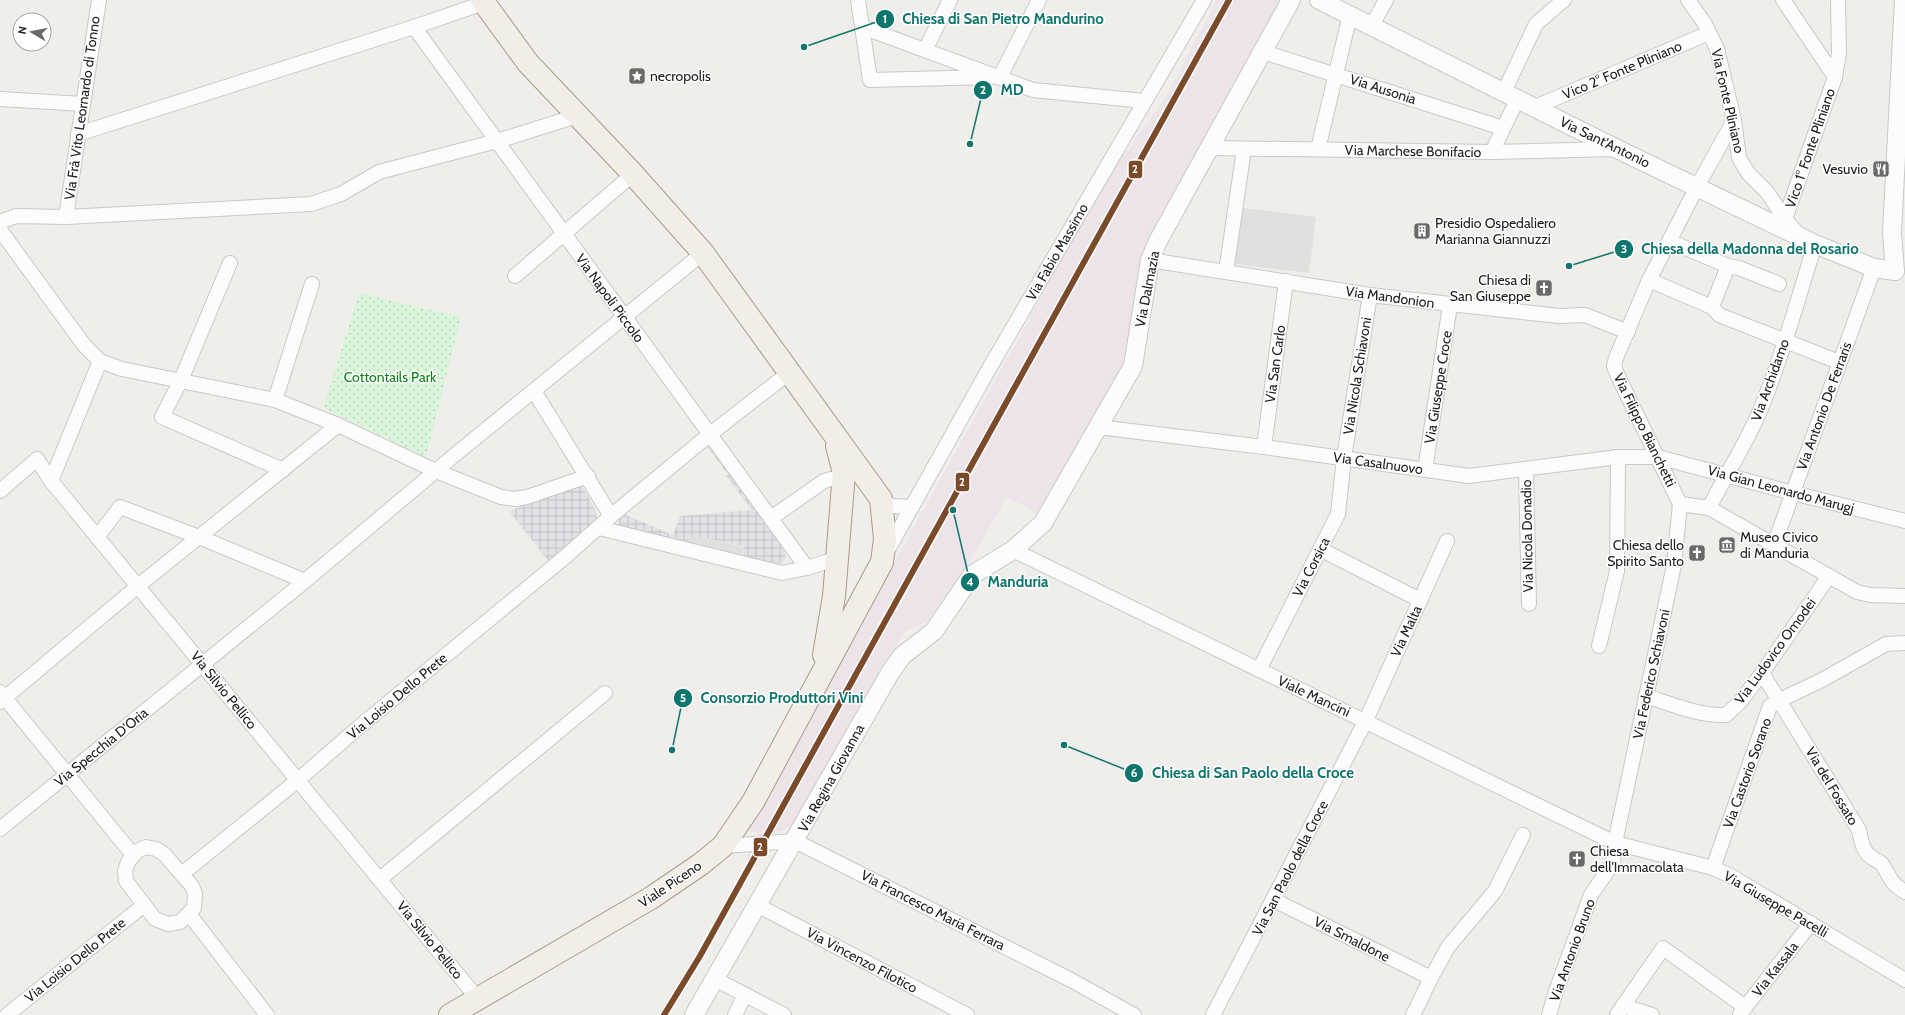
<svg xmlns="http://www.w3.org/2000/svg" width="1905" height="1015" font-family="Cabin,sans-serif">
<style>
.railway{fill:#ede4e9}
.park{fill:url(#park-dots)}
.parking{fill:#e0dfde}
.plaza{fill:url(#plaza-grid)}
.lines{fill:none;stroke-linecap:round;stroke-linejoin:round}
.minor-casing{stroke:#c9c8c7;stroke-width:16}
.tertiary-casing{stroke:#c9c8c7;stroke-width:20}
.primary-casing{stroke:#a79c86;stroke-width:24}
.minor{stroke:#fdfcfc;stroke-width:14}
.tertiary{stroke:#fdfcfc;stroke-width:18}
.primary{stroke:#f3ede7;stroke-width:22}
.rail-1-casing{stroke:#fff;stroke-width:9}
.rail-1{stroke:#7a4b2a;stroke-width:6}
.labels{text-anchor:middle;stroke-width:3;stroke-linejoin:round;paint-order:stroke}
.street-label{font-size:14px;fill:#222;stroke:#fff}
.poi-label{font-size:14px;fill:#222;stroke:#fff;text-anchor:start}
.park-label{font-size:14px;fill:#0c8416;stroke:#fff}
.leader{fill:none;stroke:#0f766e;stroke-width:1.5}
.callout-dot{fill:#0f766e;stroke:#fff;stroke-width:1.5}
.mark-label{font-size:12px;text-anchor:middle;font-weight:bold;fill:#fff}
.callout-label{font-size:15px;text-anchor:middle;font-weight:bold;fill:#0f766e;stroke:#fff;stroke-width:3;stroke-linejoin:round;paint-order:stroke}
.line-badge{stroke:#fff;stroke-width:1.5}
.badge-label{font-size:11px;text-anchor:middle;font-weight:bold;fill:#fff}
</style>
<defs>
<pattern id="park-dots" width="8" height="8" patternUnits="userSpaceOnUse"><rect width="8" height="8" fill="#daf5da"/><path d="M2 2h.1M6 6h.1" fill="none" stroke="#bbd2bb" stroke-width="1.8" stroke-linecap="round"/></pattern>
<pattern id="plaza-grid" width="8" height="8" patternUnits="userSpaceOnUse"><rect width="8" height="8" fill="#e2e1e5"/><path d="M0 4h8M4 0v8" fill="none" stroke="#c2c1c4"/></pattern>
</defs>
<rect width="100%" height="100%" fill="#f0eeeb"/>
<path class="railway" d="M 1217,0 L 1283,0 L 1146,246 L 1125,363 L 1041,515 L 1007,497 L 938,617 L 904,632 L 852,728 L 799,819 L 791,826 L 772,835 L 757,863 L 746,860 L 758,833 L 748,831 L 750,823 L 1109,175 L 1166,97 Z"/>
<path class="park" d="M 359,293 L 461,317 L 426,457 L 323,408 Z"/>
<g class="parking">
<path d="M 1243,208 L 1316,217 L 1309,273 L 1235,264 Z"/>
<path d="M 689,535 L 744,547 L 742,555 L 687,544 Z"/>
</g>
<g class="plaza">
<path d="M 708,444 L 784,550 L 786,557 L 782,563 L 776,564 L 743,556 L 744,546 L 689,535 L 687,544 L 621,529 L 619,525 L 619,516 L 625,511 L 626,515 L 673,535 L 680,516 L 752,510 L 726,476 L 728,475 L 706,445 Z"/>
<path d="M 577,485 L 583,487 L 595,509 L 597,519 L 594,523 L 549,562 L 509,511 Z"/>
</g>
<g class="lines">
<defs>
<g id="minor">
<path d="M 858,0 L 870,80 L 992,77"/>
<path d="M 1688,0 L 1705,24 L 1717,49 L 1734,120 L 1739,158 L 1748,173 L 1767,192 L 1785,219 L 1798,234"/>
<path d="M 1783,0 L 1835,77"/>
<path d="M 1372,25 L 1386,0"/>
<path d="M 414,27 L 807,568"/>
<path d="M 862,27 L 1033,90 L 1144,101"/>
<path d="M 925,50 L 950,0"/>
<path d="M 1263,52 L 1503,128"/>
<path d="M 1000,77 L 1039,0"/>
<path d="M 1504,92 L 1536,24 L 1564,0"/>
<path d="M 0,99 L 83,104"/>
<path d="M 1535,107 L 1709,33"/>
<path d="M 78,134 L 414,27 L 484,3"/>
<path d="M 1210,148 L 1492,152 L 1617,149"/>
<path d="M 1318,149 L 1350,15"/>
<path d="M 1492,152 L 1518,98"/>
<path d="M 66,217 L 99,0"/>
<path d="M 1785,219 L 1835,77 L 1839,53 L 1838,0"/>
<path d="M 0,222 L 16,216 L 66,217 L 311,204 L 341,194 L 379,172 L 497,141 L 577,116"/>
<path d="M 0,230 L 84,345 L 100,361 L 122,369 L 275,400 L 338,425 L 436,471 L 501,497 L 515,499 L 527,497 L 588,476"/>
<path d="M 1669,241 L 1728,266 L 1712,307"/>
<path d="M 1150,260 L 1370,295 L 1559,316 L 1585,315 L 1628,332"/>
<path d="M 230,263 L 181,380 L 162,417 L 283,470"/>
<path d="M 1728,266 L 1739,268 L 1779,284"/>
<path d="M 1226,272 L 1244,149"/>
<path d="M 515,276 L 633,174"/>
<path d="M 1649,280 L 1712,307 L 1719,315 L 1839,362"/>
<path d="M 100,361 L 51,481 L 478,999"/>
<path d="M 534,391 L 611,516"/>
<path d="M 275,400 L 312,284"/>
<path d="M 1098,427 L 1264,447 L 1469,476 L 1618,457 L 1658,457 L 1793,493 L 1905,521"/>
<path d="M 1264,447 L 1286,281"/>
<path d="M 1526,469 L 1529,604"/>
<path d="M 1425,470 L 1450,305"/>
<path d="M 0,491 L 37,459 L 51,481"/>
<path d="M 881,499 L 891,506 L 912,507"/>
<path d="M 1680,504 L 1617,374 L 1614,366 L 1616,358 L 1649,280 L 1697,187 L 1734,120"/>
<path d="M 1680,504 L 1709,508 L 1857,592 L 1870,595 L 1905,596"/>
<path d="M 1709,508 C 1727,472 1750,438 1764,401 C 1784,350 1799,296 1815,244"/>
<path d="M 771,518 L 824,481 L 831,479"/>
<path d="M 599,528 L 782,573 L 807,568 L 838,558"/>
<path d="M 97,537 L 120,507 L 199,537 L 305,581"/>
<path d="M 1774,545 L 1874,268"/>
<path d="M 1320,549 L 1420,600"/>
<path d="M 1013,550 L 1615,843 L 1713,868 L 1731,876 L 1905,980"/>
<path d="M 886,553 L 990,367 L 1204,0"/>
<path d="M 1599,646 L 1617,571 L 1618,457"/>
<path d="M 1259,670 L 1338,514 L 1344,458 L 1370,295"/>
<path d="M 1762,673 L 1859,830 C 1861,841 1863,853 1874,859 C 1877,861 1879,861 1882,864 C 1891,878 1890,883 1905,892"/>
<path d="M 0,692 L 133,855"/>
<path d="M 1646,696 C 1671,704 1699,716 1726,715 L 1740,702 L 1762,673 L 1829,576"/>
<path d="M 0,702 L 138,586 L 338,425"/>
<path d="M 0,829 L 305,581 L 457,453 L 703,253"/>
<path d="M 723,846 L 795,841 L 1071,980 L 1134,1015"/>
<path d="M 146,847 L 156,849 L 164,854 L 192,886 L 195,894 L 194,908 L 180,922 L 168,924 L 155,919 L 126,881 L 125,871 L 128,862 L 137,851 Z"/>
<path d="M 1713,868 L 1770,706 L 1780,700 L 1822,680 L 1886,644 L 1905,643"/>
<path d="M 182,874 L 298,780 L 359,727 L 565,557 L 611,516 L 709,435 L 790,372"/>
<path d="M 380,879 L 605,693"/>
<path d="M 1274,900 L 1431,978"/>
<path d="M 757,905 L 967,1015"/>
<path d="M 189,914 L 267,1015"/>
<path d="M 715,979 L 784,1015"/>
<path d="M 1623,1006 L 1663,948 L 1745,1007"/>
<path d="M 1740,1014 L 1811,923"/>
<path d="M 7,1015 L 144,905"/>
<path d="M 735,1015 L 745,995"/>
<path d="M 1213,1015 L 1366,720 L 1447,541"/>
<path d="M 1413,1015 L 1431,978 L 1448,947 L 1495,891 L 1523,835"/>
<path d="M 1549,1015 L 1556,991 L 1591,895 L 1613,863 L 1615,843 L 1674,565 L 1680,504"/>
<path d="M 1617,1015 L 1623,1006 L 1652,1015"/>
</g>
<g id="tertiary">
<path d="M 1319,0 L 1617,149 L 1815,244 L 1874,268 L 1895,271"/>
<path d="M 1895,271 L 1892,233 L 1904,0"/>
<path d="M 694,1015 L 890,673 L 902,656 L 934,631 L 972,575 L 1013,550 L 1043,523 L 1133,366 L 1150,260 L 1158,241 L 1291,0"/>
</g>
<g id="primary">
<path d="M 824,655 L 834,596 L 844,473 L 837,446"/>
<path d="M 450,1015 L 651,898 L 701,864 L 723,846 L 753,802 L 882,562 L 885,539 L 881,499 L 703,253 L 633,174 L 528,63 L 482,0"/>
</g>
</defs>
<use href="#minor" class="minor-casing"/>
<use href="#tertiary" class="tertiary-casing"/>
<use href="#primary" class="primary-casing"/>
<use href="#minor" class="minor"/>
<use href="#tertiary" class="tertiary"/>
<use href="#primary" class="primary"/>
<defs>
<path id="rail-1" d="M 664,1015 L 700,956 L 1229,0"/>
</defs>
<use href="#rail-1" class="rail-1-casing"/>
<use href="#rail-1" class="rail-1"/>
</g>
<defs>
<symbol id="sight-square" viewBox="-11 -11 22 22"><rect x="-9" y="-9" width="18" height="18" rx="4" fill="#6a6968" stroke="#fff"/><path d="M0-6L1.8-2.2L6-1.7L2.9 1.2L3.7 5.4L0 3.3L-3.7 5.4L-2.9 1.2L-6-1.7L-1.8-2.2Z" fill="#fff"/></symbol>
<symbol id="restaurant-square" viewBox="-11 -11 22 22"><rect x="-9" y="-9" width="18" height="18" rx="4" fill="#6a6968" stroke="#fff"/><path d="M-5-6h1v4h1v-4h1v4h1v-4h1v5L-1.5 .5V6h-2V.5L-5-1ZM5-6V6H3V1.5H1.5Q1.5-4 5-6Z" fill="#fff"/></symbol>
<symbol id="building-square" viewBox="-11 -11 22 22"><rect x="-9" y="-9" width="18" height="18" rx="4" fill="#6a6968" stroke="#fff"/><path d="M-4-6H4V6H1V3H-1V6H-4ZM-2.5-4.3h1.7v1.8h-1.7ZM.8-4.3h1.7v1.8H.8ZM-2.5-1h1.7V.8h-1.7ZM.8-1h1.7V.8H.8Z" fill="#fff"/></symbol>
<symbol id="church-square" viewBox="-11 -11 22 22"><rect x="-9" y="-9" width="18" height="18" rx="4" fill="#6a6968" stroke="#fff"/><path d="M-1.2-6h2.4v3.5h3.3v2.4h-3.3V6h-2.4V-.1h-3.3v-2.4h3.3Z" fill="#fff"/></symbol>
<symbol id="museum-square" viewBox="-11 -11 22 22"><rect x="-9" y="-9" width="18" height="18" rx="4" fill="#6a6968" stroke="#fff"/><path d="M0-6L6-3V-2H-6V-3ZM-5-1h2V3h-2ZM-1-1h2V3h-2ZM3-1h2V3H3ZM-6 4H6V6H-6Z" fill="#fff"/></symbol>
</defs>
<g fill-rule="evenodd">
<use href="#sight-square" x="627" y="66" width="20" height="20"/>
<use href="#restaurant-square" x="1871" y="159" width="20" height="20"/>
<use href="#building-square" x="1412" y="221" width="20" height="20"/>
<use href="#church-square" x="1534" y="278" width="20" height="20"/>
<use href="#museum-square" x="1717" y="535" width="20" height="20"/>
<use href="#church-square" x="1687" y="543" width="20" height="20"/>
<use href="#church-square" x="1567" y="849" width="20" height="20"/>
</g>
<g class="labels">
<g class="street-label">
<text transform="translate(1622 70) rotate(-23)" y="5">Vico 2° Fonte Pliniano</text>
<text transform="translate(1383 89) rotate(18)" y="5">Via Ausonia</text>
<text transform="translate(1728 101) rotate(77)" y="5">Via Fonte Pliniano</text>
<text transform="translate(82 108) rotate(-82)" y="5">Via Frà Vito Leornardo di Tonno</text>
<text transform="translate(1605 142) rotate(26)" y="5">Via Sant'Antonio</text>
<text transform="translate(1810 148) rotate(-71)" y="5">Vico 1° Fonte Pliniano</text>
<text transform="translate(1413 151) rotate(1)" y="5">Via Marchese Bonifacio</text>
<text transform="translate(1057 252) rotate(-60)" y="5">Via Fabio Massimo</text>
<text transform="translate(1147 289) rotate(-79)" y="5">Via Dalmazia</text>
<text transform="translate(1390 297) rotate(8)" y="5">Via Mandonion</text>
<text transform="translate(610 298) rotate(54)" y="5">Via Napoli Piccolo</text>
<text transform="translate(1275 364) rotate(-82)" y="5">Via San Carlo</text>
<text transform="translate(1357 376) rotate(-81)" y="5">Via Nicola Schiavoni</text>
<text transform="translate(1770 380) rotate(-70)" y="5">Via Archidamo</text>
<text transform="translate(1438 387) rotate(-81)" y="5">Via Giuseppe Croce</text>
<text transform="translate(1824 406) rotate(-70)" y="5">Via Antonio De Ferraris</text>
<text transform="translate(1645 430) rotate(64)" y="5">Via Filippo Bianchetti</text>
<text transform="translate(1378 463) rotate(8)" y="5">Via Casalnuovo</text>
<text transform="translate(1781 489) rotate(15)" y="5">Via Gian Leonardo Marugj</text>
<text transform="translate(1527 536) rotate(-91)" y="5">Via Nicola Donadio</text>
<text transform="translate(1311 567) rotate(-63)" y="5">Via Corsica</text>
<text transform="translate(1406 631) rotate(-65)" y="5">Via Malta</text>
<text transform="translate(1775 651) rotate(-54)" y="5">Via Ludovico Omodei</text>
<text transform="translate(1651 674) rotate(-78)" y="5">Via Federico Schiavoni</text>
<text transform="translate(224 690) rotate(51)" y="5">Via Silvio Pellico</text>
<text transform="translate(397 696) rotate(-40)" y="5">Via Loisio Dello Prete</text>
<text transform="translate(1314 696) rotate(25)" y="5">Viale Mancini</text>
<text transform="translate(101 747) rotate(-39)" y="5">Via Specchia D'Oria</text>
<text transform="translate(1747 773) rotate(-70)" y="5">Via Castorio Sorano</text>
<text transform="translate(831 778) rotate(-61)" y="5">Via Regina Giovanna</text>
<text transform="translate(1832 786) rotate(59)" y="5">Via del Fossato</text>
<text transform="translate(1290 868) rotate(-63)" y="5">Via San Paolo della Croce</text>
<text transform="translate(670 884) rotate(-34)" y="5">Viale Piceno</text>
<text transform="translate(1776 904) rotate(30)" y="5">Via Giuseppe Pacelli</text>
<text transform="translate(933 910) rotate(27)" y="5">Via Francesco Maria Ferrara</text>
<text transform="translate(1352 939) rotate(27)" y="5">Via Smaldone</text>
<text transform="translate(430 940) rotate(51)" y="5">Via Silvio Pellico</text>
<text transform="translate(1572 950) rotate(-70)" y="5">Via Antonio Bruno</text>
<text transform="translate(75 960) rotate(-39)" y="5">Via Loisio Dello Prete</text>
<text transform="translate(862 960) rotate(28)" y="5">Via Vincenzo Filotico</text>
<text transform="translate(1775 969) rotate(-52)" y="5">Via Kassala</text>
</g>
<g class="poi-label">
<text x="650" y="81">necropolis</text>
<text x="1868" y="174" text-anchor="end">Vesuvio</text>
<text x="1435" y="228">Presidio Ospedaliero<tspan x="1435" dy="16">Marianna Giannuzzi</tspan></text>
<text x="1531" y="285" text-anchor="end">Chiesa di<tspan x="1531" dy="16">San Giuseppe</tspan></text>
<text x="1740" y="542">Museo Civico<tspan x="1740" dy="16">di Manduria</tspan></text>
<text x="1684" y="550" text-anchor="end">Chiesa dello<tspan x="1684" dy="16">Spirito Santo</tspan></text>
<text x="1590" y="856">Chiesa<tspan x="1590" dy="16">dell'Immacolata</tspan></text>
</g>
<g class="park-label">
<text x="390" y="382">Cottontails Park</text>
</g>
</g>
<path class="leader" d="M804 47L885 19M970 144L983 90M1569 266L1624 249M953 510L970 582M672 750L683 698M1064 745L1134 773"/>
<g class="callout-dot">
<circle cx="804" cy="47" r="4"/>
<circle cx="970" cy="144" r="4"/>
<circle cx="1569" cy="266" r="4"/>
<circle cx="953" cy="510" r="4"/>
<circle cx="672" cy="750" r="4"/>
<circle cx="1064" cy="745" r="4"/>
<circle cx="885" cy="19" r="10"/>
<circle cx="983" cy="90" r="10"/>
<circle cx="1624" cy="249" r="10"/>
<circle cx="970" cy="582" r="10"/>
<circle cx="683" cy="698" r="10"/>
<circle cx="1134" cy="773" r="10"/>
</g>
<g class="mark-label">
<text x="885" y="23">1</text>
<text x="983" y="94">2</text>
<text x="1624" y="253">3</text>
<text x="970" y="586">4</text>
<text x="683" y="702">5</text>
<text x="1134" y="777">6</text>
</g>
<g class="callout-label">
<text x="1003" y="24">Chiesa di San Pietro Mandurino</text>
<text x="1012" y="95">MD</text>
<text x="1750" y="254">Chiesa della Madonna del Rosario</text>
<text x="1018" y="587">Manduria</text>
<text x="782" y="703">Consorzio Produttori Vini</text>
<text x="1253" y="778">Chiesa di San Paolo della Croce</text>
</g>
<g class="line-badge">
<rect x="1128" y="160" width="15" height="19" rx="4" fill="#7a4b2a"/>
<rect x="955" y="472" width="15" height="20" rx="4" fill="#7a4b2a"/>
<rect x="753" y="837" width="15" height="20" rx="4" fill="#7a4b2a"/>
</g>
<g class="badge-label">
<text x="1135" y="173">2</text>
<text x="962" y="486">2</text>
<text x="760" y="851">2</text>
</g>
<g transform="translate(32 32) rotate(280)"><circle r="19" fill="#ffffff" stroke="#a7a7a7"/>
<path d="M0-3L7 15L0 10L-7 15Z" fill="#6a6968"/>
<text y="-6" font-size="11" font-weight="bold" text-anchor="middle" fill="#222222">N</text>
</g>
</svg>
